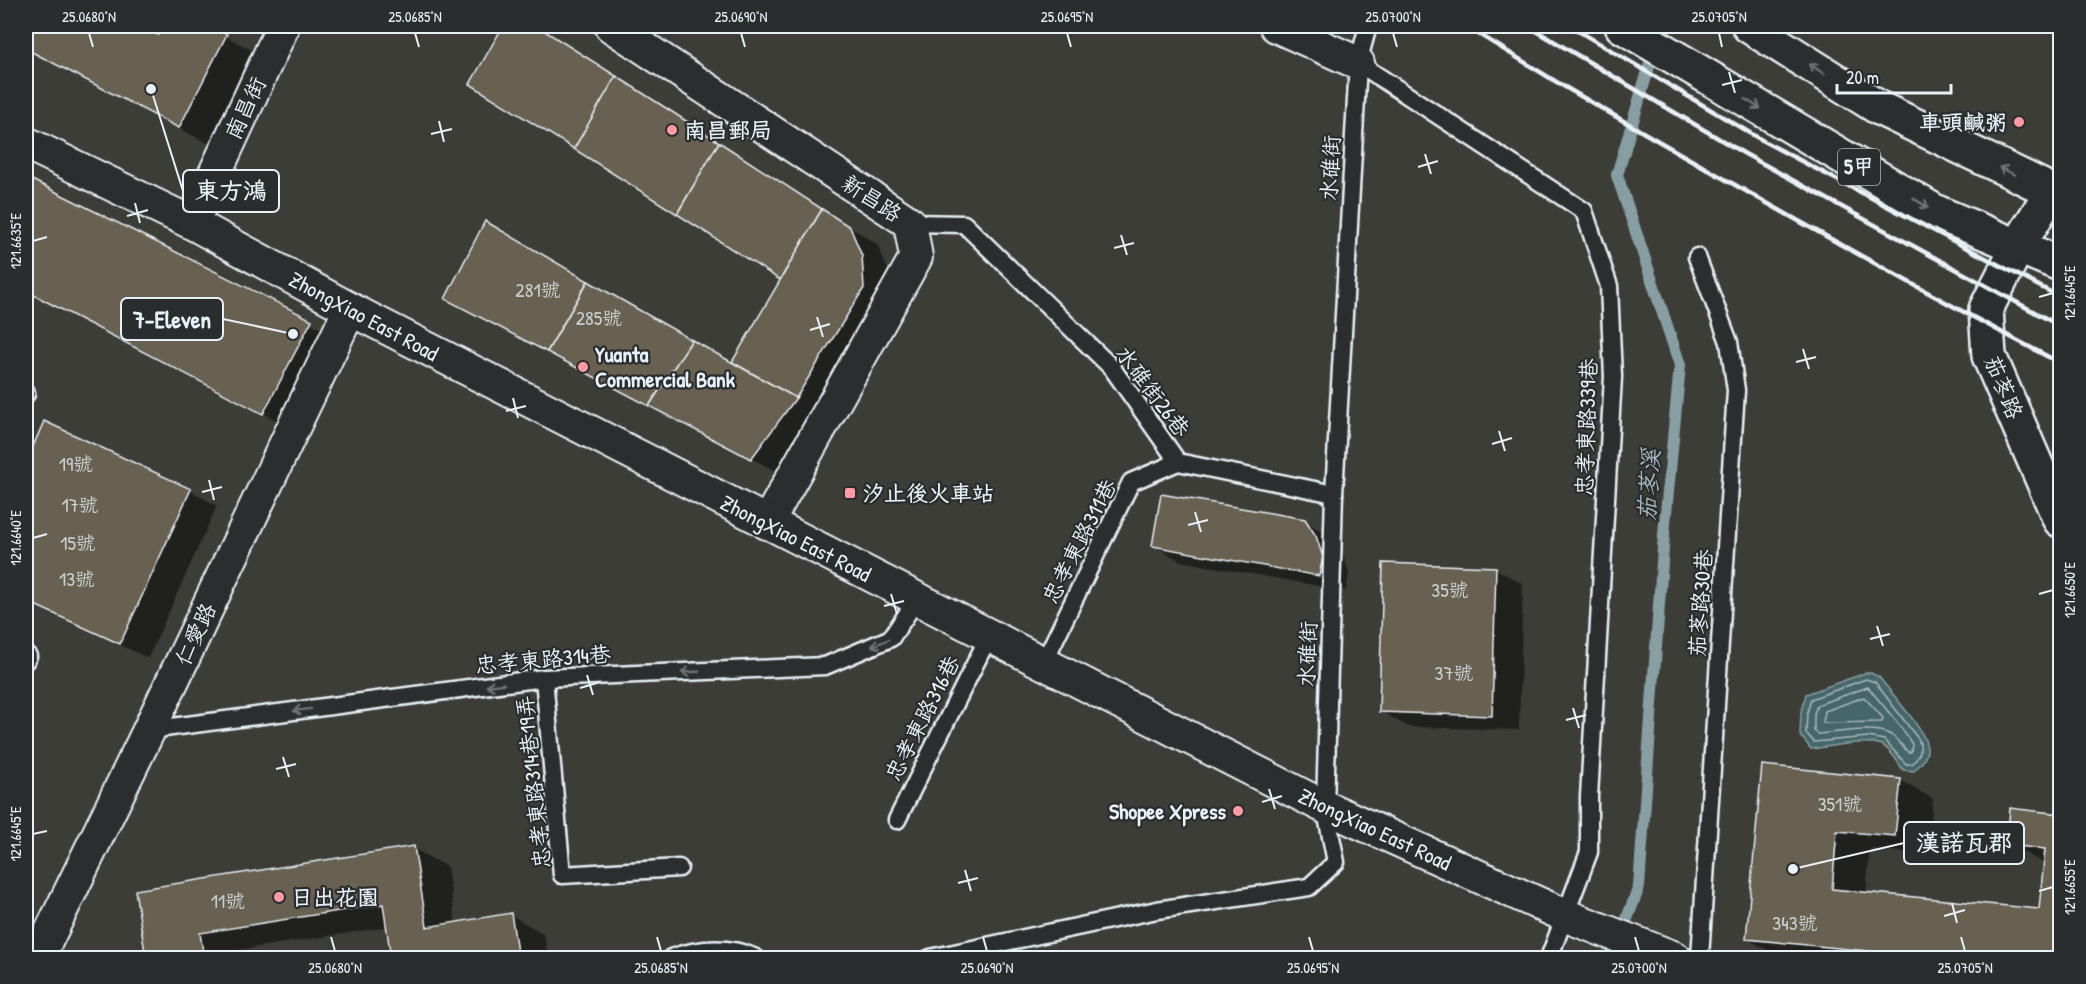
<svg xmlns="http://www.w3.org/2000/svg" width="2086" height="984" font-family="'Patrick Hand','LXGW WenKai TC',sans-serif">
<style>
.water{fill:#476669;stroke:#879ea2;stroke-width:1.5}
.shadow{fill:#0007}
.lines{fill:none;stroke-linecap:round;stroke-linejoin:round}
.shore{stroke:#a8b9bf;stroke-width:1.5}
.stream{stroke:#879ea2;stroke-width:12}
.building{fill:#686151;stroke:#e8f1f8;stroke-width:1.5}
.service-casing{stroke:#e8f1f8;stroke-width:21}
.minor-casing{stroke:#e8f1f8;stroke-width:36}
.tertiary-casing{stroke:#e8f1f8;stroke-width:38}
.primary-casing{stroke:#e8f1f8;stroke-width:38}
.service{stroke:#2a2d2e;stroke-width:16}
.minor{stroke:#2a2d2e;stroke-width:32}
.tertiary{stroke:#2a2d2e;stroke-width:33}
.primary{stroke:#2a2d2e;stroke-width:33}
.rail{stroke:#e8f1f8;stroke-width:4.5}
.oneway{stroke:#6c7275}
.ticks{fill:none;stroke:#e8f1f8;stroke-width:2}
.poi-dot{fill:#ff9aa2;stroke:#2a2d2e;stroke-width:2}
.labels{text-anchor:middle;stroke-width:4.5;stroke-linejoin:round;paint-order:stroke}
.number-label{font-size:20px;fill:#c8cdce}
.shield{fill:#2a2d2e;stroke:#afb6bb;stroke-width:1.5}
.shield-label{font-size:21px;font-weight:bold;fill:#e8f1f8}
.street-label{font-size:22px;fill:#e8f1f8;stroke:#2a2d2e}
.poi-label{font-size:22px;font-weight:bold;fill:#e8f1f8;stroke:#2a2d2e;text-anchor:start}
.water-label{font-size:24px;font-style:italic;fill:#a8b9bf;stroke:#2a2d2e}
.leader{fill:none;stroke:#e8f1f8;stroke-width:2}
.callout-dot{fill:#e8f1f8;stroke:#2a2d2e;stroke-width:2}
.callout{fill:#2a2d2e;stroke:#e8f1f8;stroke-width:2}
.callout-label{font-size:24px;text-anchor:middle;font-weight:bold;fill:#e8f1f8}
.neatline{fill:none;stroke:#e8f1f8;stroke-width:2}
.ticks-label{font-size:15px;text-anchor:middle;fill:#e8f1f8}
</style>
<rect width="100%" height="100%" fill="#3d3d38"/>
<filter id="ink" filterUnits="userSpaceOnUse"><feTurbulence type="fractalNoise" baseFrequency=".0167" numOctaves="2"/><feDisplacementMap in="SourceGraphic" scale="12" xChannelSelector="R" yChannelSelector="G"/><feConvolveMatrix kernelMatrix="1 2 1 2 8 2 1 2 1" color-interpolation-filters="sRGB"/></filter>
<g filter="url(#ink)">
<path class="water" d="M 1865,673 L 1871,673 L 1879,677 C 1890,692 1925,729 1927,747 C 1928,757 1921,764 1914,771 L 1903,770 C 1898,762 1890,749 1882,745 C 1864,739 1830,747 1811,749 L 1800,735 L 1801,712 L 1806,694 Z"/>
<g class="shadow">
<path d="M 26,26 L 136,26 L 159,37 L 165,26 L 207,26 L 257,53 L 211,145 L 26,50 Z"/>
<path d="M 505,26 L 536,26 L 877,244 L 889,272 L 891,303 L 779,473 L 474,314 L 733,364 L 782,279 L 472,84 Z"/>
<path d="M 26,179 L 332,334 L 284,424 L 26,291 Z"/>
<path d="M 45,423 L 190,490 L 217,506 L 148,658 L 26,602 L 26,466 Z"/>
<path d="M 1304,521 L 1332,537 L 1343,553 L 1349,573 L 1346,591 L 1180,561 L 1153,545 Z"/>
<path d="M 1496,569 L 1523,584 L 1519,730 L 1408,727 L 1381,711 Z"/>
<path d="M 1764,767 L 1900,780 L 1933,799 L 1928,855 L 1870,849 L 1866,894 L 2041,911 L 2045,864 L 2009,844 L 2012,810 L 2060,815 L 2060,958 L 1781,958 L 1747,939 Z"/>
<path d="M 413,848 L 447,867 L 456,924 L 511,915 L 544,934 L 548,958 L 393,958 L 388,927 L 232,951 L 233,958 L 148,958 L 137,891 Z"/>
</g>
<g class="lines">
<g class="shore">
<path d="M 1866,679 L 1875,682 L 1919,740 C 1922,751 1920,756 1912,764 L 1906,764 L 1884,740 L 1868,737 L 1814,742 L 1806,733 L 1807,713 L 1811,699 Z"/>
<path d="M 1868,687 L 1900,726 L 1912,744 L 1911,752 L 1908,752 C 1903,747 1897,739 1891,735 C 1875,725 1836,733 1818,734 L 1814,731 L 1814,714 L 1817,705 Z"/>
<path d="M 1864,697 L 1883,718 L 1882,722 L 1823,723 L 1825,711 Z"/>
</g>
<path class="stream" d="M 1612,958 L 1639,887 L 1664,534 L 1680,365 L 1617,175 L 1661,26"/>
</g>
<g class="building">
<path d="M 26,26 L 140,26 L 158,35 L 163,26 L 210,26 L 227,34 L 179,128 L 26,49 Z"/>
<path d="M 503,26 L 537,26 L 616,76 L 574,149 L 470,84 Z"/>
<path d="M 616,76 L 719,142 L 677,214 L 574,149 Z"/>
<path d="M 719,142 L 822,209 L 780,280 L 677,214 Z"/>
<path d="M 26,177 L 312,320 L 263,414 L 26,291 Z"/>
<path d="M 822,209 L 850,227 L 862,256 L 864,288 L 796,398 L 732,362 Z"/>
<path d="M 485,221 L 588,281 L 547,352 L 445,299 Z"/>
<path d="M 588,281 L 692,340 L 649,406 L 547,352 Z"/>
<path d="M 692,340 L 796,398 L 751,459 L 649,406 Z"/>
<path d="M 44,421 L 191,489 L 120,644 L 26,601 L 26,463 Z"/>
<path d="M 1161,494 L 1305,519 L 1316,536 L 1323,557 L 1319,576 L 1152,546 Z"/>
<path d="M 1383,563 L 1496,567 L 1492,716 L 1379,712 Z"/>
<path d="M 1762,765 L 1901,779 L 1895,836 L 1837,831 L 1832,889 L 2039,909 L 2045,849 L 2007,845 L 2010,808 L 2060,814 L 2060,958 L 1941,958 L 1746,939 Z"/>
<path d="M 414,846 L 427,927 L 511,913 L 518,958 L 391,958 L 383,904 L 200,933 L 204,958 L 146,958 L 135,890 Z"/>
</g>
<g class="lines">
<defs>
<g id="service">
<path d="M 1358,63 L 1584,211 L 1609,286 L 1613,377 L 1589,797 L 1589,852 L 1549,958"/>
<path d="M 910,223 L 964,224 L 1112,368 L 1178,462 L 1334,494"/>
<path d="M 1697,257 L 1729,342 L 1736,390 L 1700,958"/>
<path d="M 26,393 L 26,394"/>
<path d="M 26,655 L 28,656 L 26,660"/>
<path d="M 1043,664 L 1131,482 L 1178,462"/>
<path d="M 544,678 L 562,875 L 679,868"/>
<path d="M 149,730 L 544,678 L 825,666 L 891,638 L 917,599"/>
<path d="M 897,820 L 989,636"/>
<path d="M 671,958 C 699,948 729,946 756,958"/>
<path d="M 930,958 L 1157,910 L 1309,887 L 1336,862 L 1325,807 L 1334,494 L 1358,63 L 1368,26"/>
</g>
<g id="minor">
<path d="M 611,26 L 910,223 L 916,257 L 767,523"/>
<path d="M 1276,26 L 1358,63"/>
<path d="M 26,143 L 192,223 L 350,309 L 1325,807 L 1564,915 L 1675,958"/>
<path d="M 192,223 L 283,26"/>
<path d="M 38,958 L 149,730 L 350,309"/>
</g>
<path id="tertiary" d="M 2051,192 L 2017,248 L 1986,309 L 1989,356 L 2060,520"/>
<g id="primary">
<path d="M 1622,26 L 1936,212 L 2060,264"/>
<path d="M 1749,26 L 1879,108 L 2060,195"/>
</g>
</defs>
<use href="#service" class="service-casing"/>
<use href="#minor" class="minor-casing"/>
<use href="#tertiary" class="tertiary-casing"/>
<use href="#primary" class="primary-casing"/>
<use href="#service" class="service"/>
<use href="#minor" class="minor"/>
<use href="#tertiary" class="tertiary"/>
<use href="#primary" class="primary"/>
<g class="rail">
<path d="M 1465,26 C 1498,45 1531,67 1565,87 C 1728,182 1893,276 2060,363"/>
<path d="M 1528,26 L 1745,154 L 2060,326"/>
<path d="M 1570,26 L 1765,142 L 2060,297"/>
</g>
</g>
<defs><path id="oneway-shaft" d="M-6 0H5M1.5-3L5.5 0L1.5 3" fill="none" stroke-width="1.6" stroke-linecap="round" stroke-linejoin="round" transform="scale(1.5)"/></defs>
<g class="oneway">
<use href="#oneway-shaft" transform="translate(1817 69) rotate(-147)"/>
<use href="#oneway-shaft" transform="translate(1753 104) rotate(31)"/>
<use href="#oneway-shaft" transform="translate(2007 171) rotate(-154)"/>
<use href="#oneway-shaft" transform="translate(1921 203) rotate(31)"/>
<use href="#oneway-shaft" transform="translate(880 643) rotate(157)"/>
<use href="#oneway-shaft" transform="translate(690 672) rotate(178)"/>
<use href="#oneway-shaft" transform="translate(495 685) rotate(172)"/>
<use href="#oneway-shaft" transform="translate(302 710) rotate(173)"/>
</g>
</g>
<path class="ticks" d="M 89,33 L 93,47M 415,33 L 419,47M 741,33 L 745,47M 1067,33 L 1071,47M 1393,33 L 1397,47M 1719,33 L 1722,47M 1729,72 L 1735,93M 1722,85 L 1742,80M 439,121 L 444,142M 431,134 L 452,129M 1425,154 L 1431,174M 1418,167 L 1438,161M 135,203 L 140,223M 127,216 L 148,210M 1121,235 L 1127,255M 33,241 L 47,237M 1114,248 L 1134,243M 2039,297 L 2053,293M 817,317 L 823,337M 810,330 L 830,324M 1803,349 L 1809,369M 1796,362 L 1816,357M 513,398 L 518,418M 506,411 L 526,406M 1499,431 L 1505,451M 1492,444 L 1512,438M 209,480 L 214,500M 202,492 L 222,487M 1195,512 L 1201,532M 1188,525 L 1208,520M 33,538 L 47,534M 891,594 L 897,614M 2039,594 L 2053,590M 884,606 L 904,601M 1877,626 L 1883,646M 1870,639 L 1890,634M 587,675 L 593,695M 580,688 L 600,682M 1573,708 L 1579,728M 1566,720 L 1586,715M 283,757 L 289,777M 276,769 L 296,764M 1269,789 L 1275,809M 1262,802 L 1282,796M 33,834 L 47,831M 965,870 L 971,891M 958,883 L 978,878M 2039,891 L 2053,887M 1952,903 L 1957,923M 1944,916 L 1965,910M 331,937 L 335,951M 657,937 L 661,951M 983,937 L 987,951M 1309,937 L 1313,951M 1635,937 L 1639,951M 1961,937 L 1965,951"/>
<g class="poi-dot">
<circle cx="2019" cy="122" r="6"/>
<circle cx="672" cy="130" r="6"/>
<circle cx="583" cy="367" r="6"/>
<rect x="844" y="487" width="12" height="12" rx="3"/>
<circle cx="1238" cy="811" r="6"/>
<circle cx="279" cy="897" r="6"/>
</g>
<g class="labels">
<g class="number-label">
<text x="538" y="297">281號</text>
<text x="599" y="325">285號</text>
<text x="76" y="471">19號</text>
<text x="80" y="512">17號</text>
<text x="78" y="550">15號</text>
<text x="77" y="586">13號</text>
<text x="1450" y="597">35號</text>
<text x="1454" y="680">37號</text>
<text x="1840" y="811">351號</text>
<text x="228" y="908">11號</text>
<text x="1795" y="930">343號</text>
</g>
<rect class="shield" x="1838" y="149" width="42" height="36" rx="4.5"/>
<g class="shield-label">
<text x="1859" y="174">5甲</text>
</g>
<g class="street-label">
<text transform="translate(245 108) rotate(-65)" y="8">南昌街</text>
<text transform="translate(1330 168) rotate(-87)" y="8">水碓街</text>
<text transform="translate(872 198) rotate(33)" y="8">新昌路</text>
<text transform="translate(364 316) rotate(28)" y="8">ZhongXiao East Road</text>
<text transform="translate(2004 387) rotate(68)" y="8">茄苳路</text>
<text transform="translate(1153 391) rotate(53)" y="8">水碓街26巷</text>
<text transform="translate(1586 427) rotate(-88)" y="8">忠孝東路339巷</text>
<text transform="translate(796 538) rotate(27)" y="8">ZhongXiao East Road</text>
<text transform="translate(1079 541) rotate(-63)" y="8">忠孝東路311巷</text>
<text transform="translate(1700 603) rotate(-86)" y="8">茄苳路30巷</text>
<text transform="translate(195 634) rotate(-65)" y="8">仁愛路</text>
<text transform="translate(1307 654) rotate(-88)" y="8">水碓街</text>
<text transform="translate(543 659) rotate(-5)" y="8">忠孝東路314巷</text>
<text transform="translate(922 718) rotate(-63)" y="8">忠孝東路316巷</text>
<text transform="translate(533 782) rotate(-96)" y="8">忠孝東路314巷19弄</text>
<text transform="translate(1375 829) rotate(25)" y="8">ZhongXiao East Road</text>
</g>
<g class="poi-label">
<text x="2007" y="130" text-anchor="end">車頭鹹粥</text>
<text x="684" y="138">南昌郵局</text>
<text x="595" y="362">Yuanta<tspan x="595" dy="25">Commercial Bank</tspan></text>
<text x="862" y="501">汐止後火車站</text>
<text x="1226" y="819" text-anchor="end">Shopee Xpress</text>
<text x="291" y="905">日出花園</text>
</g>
<g class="water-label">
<text transform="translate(1649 485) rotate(-86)" y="8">茄苳溪</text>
</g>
</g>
<path class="leader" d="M151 89L183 191M293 334L223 319M1793 869L1904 843"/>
<g class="callout-dot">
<circle cx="151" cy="89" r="6"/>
<circle cx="293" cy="334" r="6"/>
<circle cx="1793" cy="869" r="6"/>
</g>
<g class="callout">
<rect x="183" y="170" width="96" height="42" rx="6"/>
<rect x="121" y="298" width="102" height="42" rx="6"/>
<rect x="1904" y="822" width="120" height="42" rx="6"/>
</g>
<g class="callout-label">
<text x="231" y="199">東方鴻</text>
<text x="172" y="328">7-Eleven</text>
<text x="1964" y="851">漢諾瓦郡</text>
</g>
<rect width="2086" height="984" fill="none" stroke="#2a2d2e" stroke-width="66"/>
<path d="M1837 84v9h114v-9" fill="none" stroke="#e8f1f8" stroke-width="3"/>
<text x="1846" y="84" font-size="18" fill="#e8f1f8" stroke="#2a2d2e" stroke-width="4.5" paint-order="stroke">20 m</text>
<rect x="33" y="33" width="2020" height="918" class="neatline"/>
<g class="ticks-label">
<text x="89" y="22">25.0680°N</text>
<text x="415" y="22">25.0685°N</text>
<text x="741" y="22">25.0690°N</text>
<text x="1067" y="22">25.0695°N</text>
<text x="1393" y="22">25.0700°N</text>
<text x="1719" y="22">25.0705°N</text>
<text transform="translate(16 241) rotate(-90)" y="5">121.6635°E</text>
<text transform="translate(2070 293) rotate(-90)" y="5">121.6645°E</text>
<text transform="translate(16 538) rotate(-90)" y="5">121.6640°E</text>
<text transform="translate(2070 590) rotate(-90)" y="5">121.6650°E</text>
<text transform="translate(16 834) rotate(-90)" y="5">121.6645°E</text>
<text transform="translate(2070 887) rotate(-90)" y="5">121.6655°E</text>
<text x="335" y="973">25.0680°N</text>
<text x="661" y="973">25.0685°N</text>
<text x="987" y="973">25.0690°N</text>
<text x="1313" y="973">25.0695°N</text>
<text x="1639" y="973">25.0700°N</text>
<text x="1965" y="973">25.0705°N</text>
</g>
</svg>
